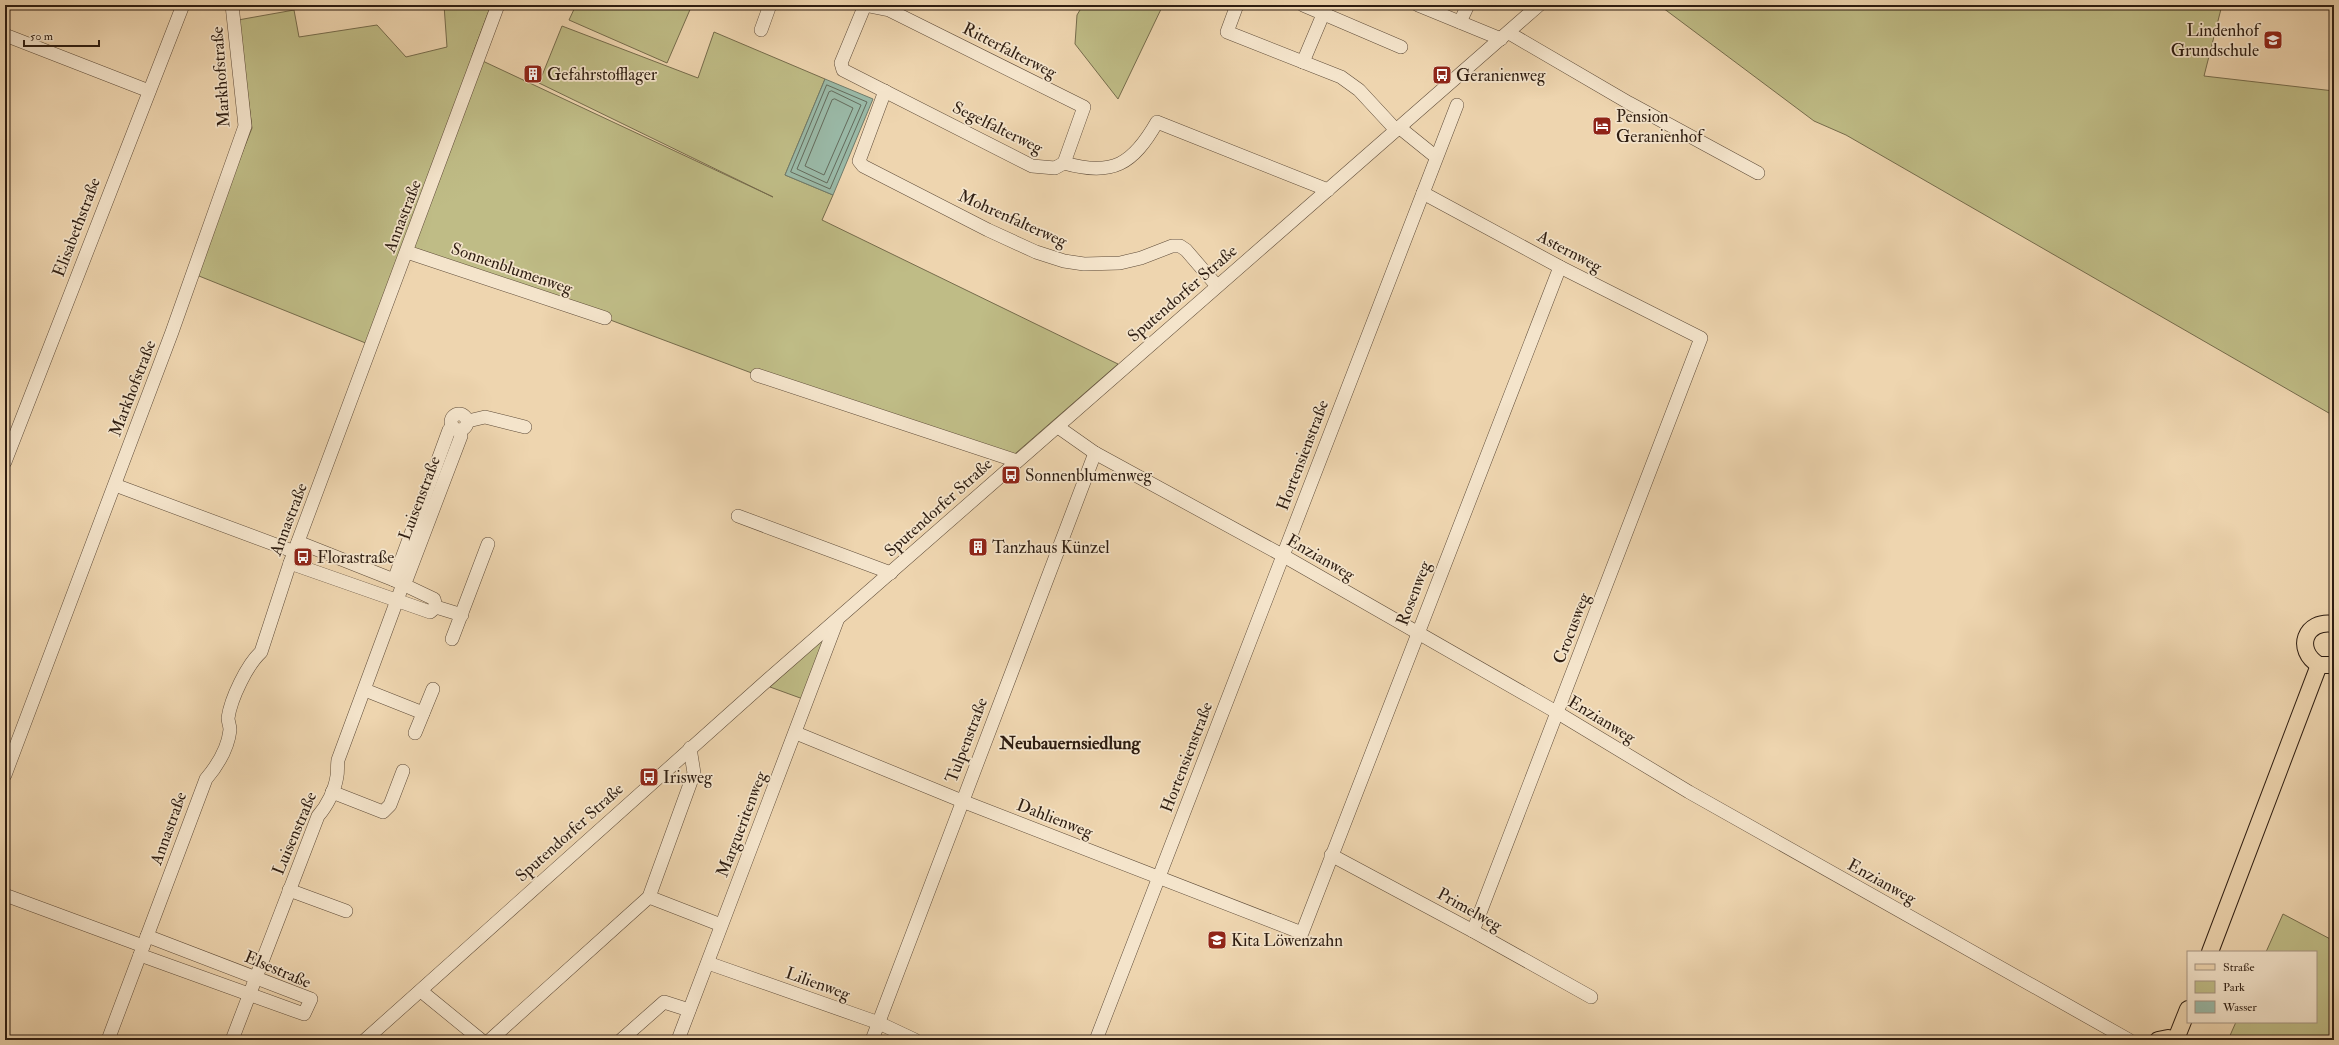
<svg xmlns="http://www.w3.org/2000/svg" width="2339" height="1045" font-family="'IM FELL Double Pica',serif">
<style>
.green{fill:#bfbc86;stroke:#766c4c}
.water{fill:#9ab9a7;stroke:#6f7b6b}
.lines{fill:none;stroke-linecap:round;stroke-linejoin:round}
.shore{stroke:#646b5c;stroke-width:1}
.minor-casing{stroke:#5e4b38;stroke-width:14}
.major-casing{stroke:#2e1d11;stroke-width:18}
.minor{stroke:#f4e4cb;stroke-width:13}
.major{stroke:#eed5af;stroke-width:16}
.labels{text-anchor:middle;stroke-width:3.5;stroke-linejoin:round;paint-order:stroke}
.poi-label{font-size:17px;fill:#2e1d11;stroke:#f4e4cb;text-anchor:start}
.street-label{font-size:17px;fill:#2e1d11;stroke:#f4e4cb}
.neighbourhood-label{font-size:18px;font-weight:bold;fill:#2e1d11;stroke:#f4e4cb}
</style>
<rect width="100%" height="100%" fill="#eed5af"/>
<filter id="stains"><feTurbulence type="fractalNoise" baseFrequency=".005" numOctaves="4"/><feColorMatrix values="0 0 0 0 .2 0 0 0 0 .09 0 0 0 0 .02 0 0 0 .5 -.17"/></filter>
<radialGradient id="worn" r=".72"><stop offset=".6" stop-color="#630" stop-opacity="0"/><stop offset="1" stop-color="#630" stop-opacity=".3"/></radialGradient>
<g class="green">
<path d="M 444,5 L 491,5 L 472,56 L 773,197 L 539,83 L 562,26 L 698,78 L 714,32 L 825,79 L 785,175 L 833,195 L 822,220 L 1118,364 L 1009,459 L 757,375 L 605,318 L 408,252 L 373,346 L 194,274 L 252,128 L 238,20 L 294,10 L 299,37 L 377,25 L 406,57 L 447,47 Z"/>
<path d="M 576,5 L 692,5 L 667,63 L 569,20 Z"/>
<path d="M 1083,5 L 1163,5 L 1118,99 L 1075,44 L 1077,15 Z"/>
<path d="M 1659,5 L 2222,5 L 2204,76 L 2334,91 L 2334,416 L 1846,135 L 1814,121 Z"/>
<path d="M 820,641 L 824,641 L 803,699 L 770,687 Z"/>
<path d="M 2283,914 L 2334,941 L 2334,1040 L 2228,1040 L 2236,1022 L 2316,1022 L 2316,952 L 2266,952 Z"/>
</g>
<path class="water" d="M 825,79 L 873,99 L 833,195 L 785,175 Z"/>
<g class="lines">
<g class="shore">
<path d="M 827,85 L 867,102 L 830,189 L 791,172 Z"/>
<path d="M 832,91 L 861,105 L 827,183 L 797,169 L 829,92 Z"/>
<path d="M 835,99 L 853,108 L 824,175 L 805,166 L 832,100 Z"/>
</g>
<defs>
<g id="minor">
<path d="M 864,5 L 889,10 L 1084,107 L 1064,163"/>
<path d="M 865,5 L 841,63 L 843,70 L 1032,166 L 1055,168 L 1064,163 C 1113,177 1133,164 1157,122 L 1328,190"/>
<path d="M 1237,5 L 1227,32 L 1341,77 L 1359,90 L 1396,130"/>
<path d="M 1303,5 L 1401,47"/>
<path d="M 1418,5 L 1501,39"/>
<path d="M 1460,22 L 1468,5"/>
<path d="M 761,30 L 770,5"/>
<path d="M 1509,33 L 1629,103 L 1758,173"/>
<path d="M 5,35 L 149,91"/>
<path d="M 1303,62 L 1327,5"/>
<path d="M 885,91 L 859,161 L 863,166 L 988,230 L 1036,252 L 1064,261 L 1084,264 L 1120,263 L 1141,258 L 1172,246 L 1180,246 L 1186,250 L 1217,286"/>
<path d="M 1400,128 L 1436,157"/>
<path d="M 1423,193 L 1560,267 L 1701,338 L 1473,931"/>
<path d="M 407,252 L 605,318"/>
<path d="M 757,375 L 1017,461"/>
<circle cx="459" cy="422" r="8"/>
<path d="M 468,421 L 485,417 L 525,427"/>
<path d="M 1058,427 L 1095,453 L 1282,555 L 1558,713 L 1689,792 L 2129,1040"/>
<path d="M 5,462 L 183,5"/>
<path d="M 115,485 L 295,552"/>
<path d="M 738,516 L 891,573"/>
<path d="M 290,563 L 430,612 L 436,607 L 434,599 L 394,580 L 298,542"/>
<path d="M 394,580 L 449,430 L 453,427"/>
<path d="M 436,607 L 462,615"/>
<path d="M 452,639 L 488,544"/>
<path d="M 365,690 L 423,713"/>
<path d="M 415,733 L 433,689"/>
<path d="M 796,733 L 962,801 L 1302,933 L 1560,267"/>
<path d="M 5,775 L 172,332 L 245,126 L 232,5"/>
<path d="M 332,792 L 383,812 L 390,805 L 403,771"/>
<path d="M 1331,855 L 1473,931 L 1591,997"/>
<path d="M 289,890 L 346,911"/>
<path d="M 5,895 L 143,946"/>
<path d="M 649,897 L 721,925"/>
<path d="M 140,955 L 304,1014 L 311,999 L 147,936"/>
<path d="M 708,963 L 879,1023 L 915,1040"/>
<path d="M 421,991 L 481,1040"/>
<path d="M 108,1040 L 206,779 C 217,766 228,748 230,730 C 230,725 228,722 228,718 C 231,698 247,665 261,652 L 290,563 L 498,5"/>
<path d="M 232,1040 L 318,816 C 327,806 335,790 337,776 C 338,771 337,766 338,760 L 403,584 L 407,578 L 461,436 L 460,430"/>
<path d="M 365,1040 L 763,684 L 1539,5"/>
<path d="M 490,1040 L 649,897 L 694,773 L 690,748"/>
<path d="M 621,1040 L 664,1002 L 689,1010"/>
<path d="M 678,1040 L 837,621"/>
<path d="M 872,1040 L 1095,453"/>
<path d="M 1096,1040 L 1457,105"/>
</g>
<g id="major">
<path d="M 2334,624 C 2305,619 2294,650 2319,665 L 2334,665"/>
<path d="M 2210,952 L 2319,665"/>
<path d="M 2176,1039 L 2188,1009"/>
<path d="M 2158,1040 L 2168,1038 L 2177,1040"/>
</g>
</defs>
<use href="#minor" class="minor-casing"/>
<use href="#major" class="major-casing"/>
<use href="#minor" class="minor"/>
<use href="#major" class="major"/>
</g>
<defs>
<symbol id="school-square" viewBox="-11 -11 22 22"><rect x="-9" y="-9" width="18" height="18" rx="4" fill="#8f2418" stroke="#f4e4cb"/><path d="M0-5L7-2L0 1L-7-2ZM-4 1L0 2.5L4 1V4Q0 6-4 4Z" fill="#fff"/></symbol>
<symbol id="building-square" viewBox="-11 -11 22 22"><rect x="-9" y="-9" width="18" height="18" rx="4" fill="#8f2418" stroke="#f4e4cb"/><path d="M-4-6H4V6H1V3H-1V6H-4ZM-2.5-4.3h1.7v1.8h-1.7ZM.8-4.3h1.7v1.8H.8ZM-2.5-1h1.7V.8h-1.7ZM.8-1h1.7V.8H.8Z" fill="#fff"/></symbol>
<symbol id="bus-square" viewBox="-11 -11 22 22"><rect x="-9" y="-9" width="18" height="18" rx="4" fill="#8f2418" stroke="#f4e4cb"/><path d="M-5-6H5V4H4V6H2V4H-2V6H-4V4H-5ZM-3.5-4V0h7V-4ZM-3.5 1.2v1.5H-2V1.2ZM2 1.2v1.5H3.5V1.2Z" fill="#fff"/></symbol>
<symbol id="hotel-square" viewBox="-11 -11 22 22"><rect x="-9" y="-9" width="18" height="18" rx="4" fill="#8f2418" stroke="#f4e4cb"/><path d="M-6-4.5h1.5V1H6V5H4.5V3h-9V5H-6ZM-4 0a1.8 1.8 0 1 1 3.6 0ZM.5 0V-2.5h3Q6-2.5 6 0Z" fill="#fff"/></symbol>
</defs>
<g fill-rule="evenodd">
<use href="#school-square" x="2262" y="29" width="22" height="22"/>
<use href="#building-square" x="522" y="63" width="22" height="22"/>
<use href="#bus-square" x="1431" y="64" width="22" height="22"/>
<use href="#hotel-square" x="1591" y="115" width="22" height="22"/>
<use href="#bus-square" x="1000" y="464" width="22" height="22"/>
<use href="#building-square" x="967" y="536" width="22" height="22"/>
<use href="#bus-square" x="292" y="546" width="22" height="22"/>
<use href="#bus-square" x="638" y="766" width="22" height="22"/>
<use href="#school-square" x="1206" y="929" width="22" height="22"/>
</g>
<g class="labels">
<g class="poi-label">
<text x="2259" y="36" text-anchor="end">Lindenhof<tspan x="2259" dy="20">Grundschule</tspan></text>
<text x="547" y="80">Gefahrstofflager</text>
<text x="1456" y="81">Geranienweg</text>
<text x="1616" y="122">Pension<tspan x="1616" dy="20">Geranienhof</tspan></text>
<text x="1025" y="481">Sonnenblumenweg</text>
<text x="992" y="553">Tanzhaus Künzel</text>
<text x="317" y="563">Florastraße</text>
<text x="663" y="783">Irisweg</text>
<text x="1231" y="946">Kita Löwenzahn</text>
</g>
<g class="street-label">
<text transform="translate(1010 50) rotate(27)" y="6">Ritterfalterweg</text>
<text transform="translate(220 77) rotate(-94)" y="6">Markhofstraße</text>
<text transform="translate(998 127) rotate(26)" y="6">Segelfalterweg</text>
<text transform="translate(402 216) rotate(-69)" y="6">Annastraße</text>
<text transform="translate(1013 218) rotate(24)" y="6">Mohrenfalterweg</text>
<text transform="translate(76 227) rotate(-69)" y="6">Elisabethstraße</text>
<text transform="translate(1570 251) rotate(28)" y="6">Asternweg</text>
<text transform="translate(512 268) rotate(19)" y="6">Sonnenblumenweg</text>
<text transform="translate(1182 293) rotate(-41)" y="6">Sputendorfer Straße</text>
<text transform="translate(132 388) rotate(-69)" y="6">Markhofstraße</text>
<text transform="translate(1302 455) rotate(-69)" y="6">Hortensienstraße</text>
<text transform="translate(419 498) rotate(-69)" y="6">Luisenstraße</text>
<text transform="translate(938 507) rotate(-42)" y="6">Sputendorfer Straße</text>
<text transform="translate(288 519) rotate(-69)" y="6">Annastraße</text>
<text transform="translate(1321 557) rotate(30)" y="6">Enzianweg</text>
<text transform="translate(1413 593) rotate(-69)" y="6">Rosenweg</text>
<text transform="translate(1571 628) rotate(-69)" y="6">Crocusweg</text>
<text transform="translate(1602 719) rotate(31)" y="6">Enzianweg</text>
<text transform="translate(966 740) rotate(-69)" y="6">Tulpenstraße</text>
<text transform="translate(1186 757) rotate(-69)" y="6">Hortensienstraße</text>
<text transform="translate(1055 818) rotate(21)" y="6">Dahlienweg</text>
<text transform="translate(741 824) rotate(-69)" y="6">Margueritenweg</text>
<text transform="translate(168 828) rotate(-70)" y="6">Annastraße</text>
<text transform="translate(569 832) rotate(-42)" y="6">Sputendorfer Straße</text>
<text transform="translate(294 833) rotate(-67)" y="6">Luisenstraße</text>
<text transform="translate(1882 881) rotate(29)" y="6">Enzianweg</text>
<text transform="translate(1470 909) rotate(29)" y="6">Primelweg</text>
<text transform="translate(278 969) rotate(23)" y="6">Elsestraße</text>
<text transform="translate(818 983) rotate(20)" y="6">Lilienweg</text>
</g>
<g class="neighbourhood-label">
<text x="1070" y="749">Neubauernsiedlung</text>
</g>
</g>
<rect width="2339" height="1045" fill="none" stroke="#eed5af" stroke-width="20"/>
<rect x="6" y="6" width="2327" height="1033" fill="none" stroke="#2e1d11" stroke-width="2"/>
<rect x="10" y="10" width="2319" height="1025" fill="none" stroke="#2e1d11"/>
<rect x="2187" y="951" width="130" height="72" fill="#f4e4cb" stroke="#a59481"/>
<rect x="2195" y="964" width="20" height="6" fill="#eed5af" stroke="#a59481"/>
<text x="2223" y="971" font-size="12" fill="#2e1d11">Straße</text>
<rect x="2195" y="981" width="20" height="12" fill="#bfbc86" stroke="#a59481"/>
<text x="2223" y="991" font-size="12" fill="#2e1d11">Park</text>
<rect x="2195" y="1001" width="20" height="12" fill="#9ab9a7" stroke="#a59481"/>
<text x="2223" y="1011" font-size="12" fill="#2e1d11">Wasser</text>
<path d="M24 40v6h75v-6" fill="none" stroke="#2e1d11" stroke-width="2"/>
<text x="30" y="40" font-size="12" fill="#2e1d11" stroke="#f4e4cb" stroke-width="3" paint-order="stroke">50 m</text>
<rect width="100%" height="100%" filter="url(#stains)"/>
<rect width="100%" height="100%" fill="url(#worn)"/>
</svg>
